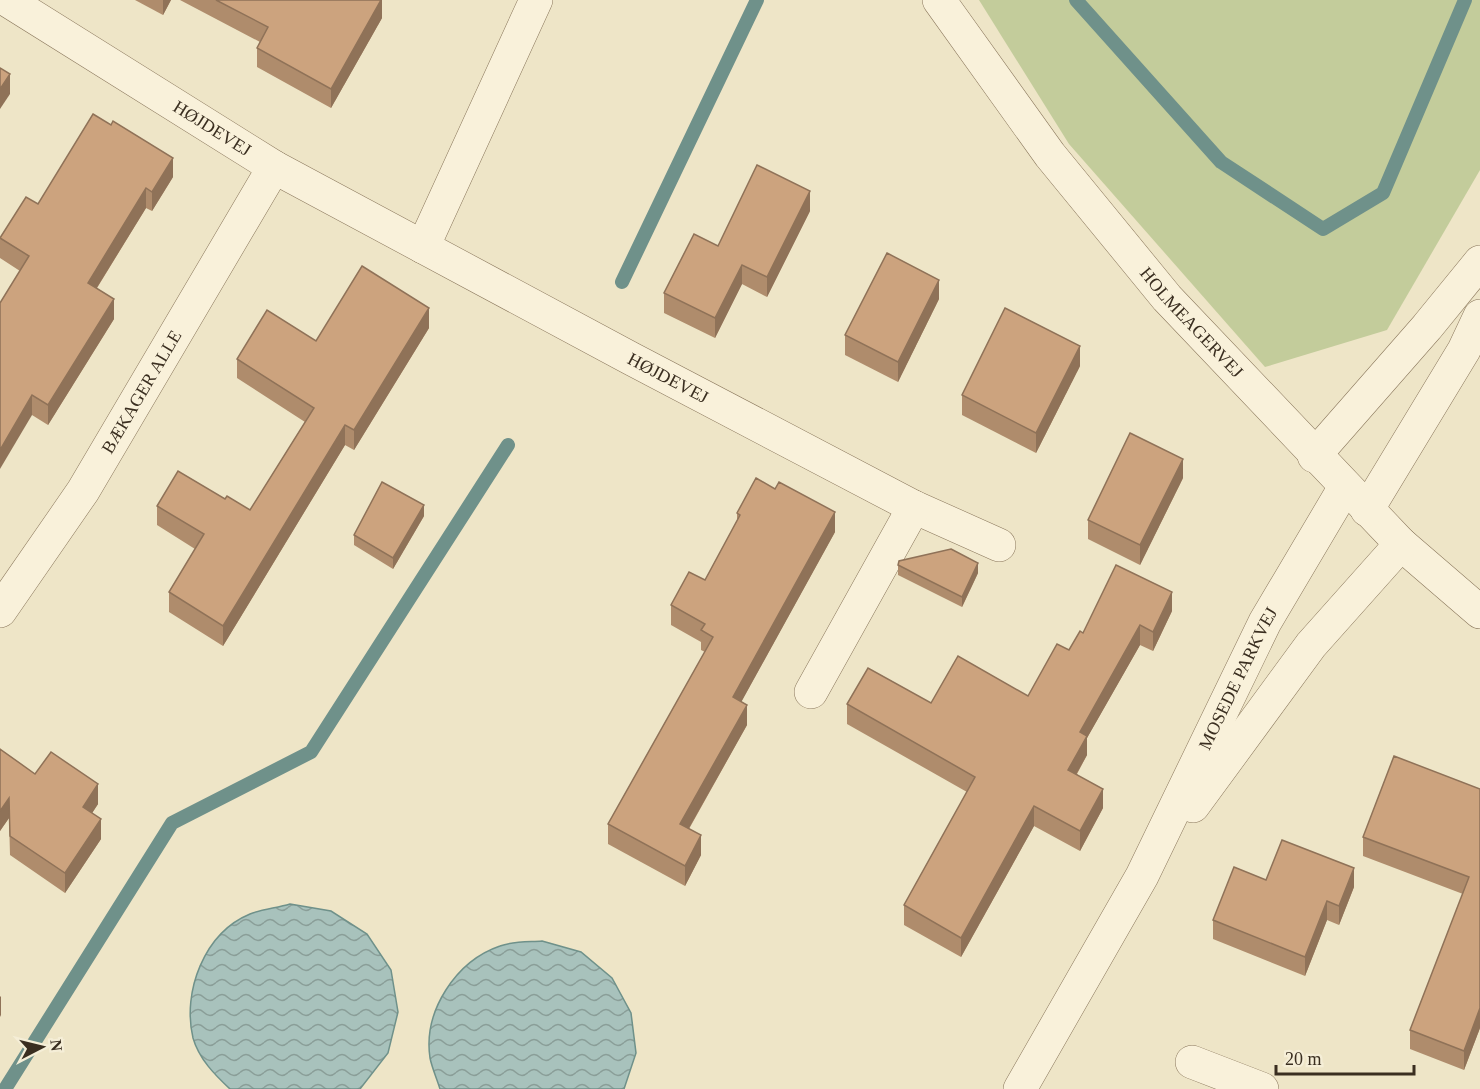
<svg xmlns="http://www.w3.org/2000/svg" width="1480" height="1089" font-family="'Times New Roman',serif">
<style>
.green{fill:#c3cc9b}
.water{fill:url(#water-waves);stroke:#6f918a;stroke-width:1.5}
.lines{fill:none;stroke-linecap:round;stroke-linejoin:round}
.stream{stroke:#6f918a;stroke-width:14}
.minor-casing{stroke:#8a775c;stroke-width:34}
.tertiary-casing{stroke:#8a775c;stroke-width:34}
.minor{stroke:#f9f1da;stroke-width:33}
.tertiary{stroke:#f9f1da;stroke-width:33}
.wall{fill:#af8c6c}
.shaded-wall{fill:#8f7258}
.building{fill:#cca37e;stroke:#8f7258;stroke-width:1.5}
.labels{text-anchor:middle;stroke-width:4.5;stroke-linejoin:round;paint-order:stroke}
.street-label{font-size:18px;fill:#3a2e20;stroke:#f5eed7}
</style>
<defs>
<pattern id="water-waves" width="16" height="10" patternUnits="userSpaceOnUse" patternTransform="scale(1.5)"><rect width="16" height="10" fill="#a8c2bc"/><path d="M0 5q4-4 8 0t8 0" fill="none" stroke="#8a9e98"/></pattern>
</defs>
<rect width="100%" height="100%" fill="#eee5c7"/>
<path class="green" d="M 979,0 L 1480,0 L 1480,170 L 1387,330 L 1265,367 L 1069,144 Z"/>
<g class="water">
<path d="M 290,904 L 331,911 L 367,934 L 391,970 L 398,1012 L 388,1053 L 360,1089 L 230,1089 C 215,1075 199,1059 193,1038 C 182,992 204,933 250,914 C 262,909 277,908 290,904 Z"/>
<path d="M 542,941 L 581,952 L 612,978 L 631,1013 L 636,1053 L 624,1089 L 440,1089 C 437,1079 432,1068 430,1058 C 423,1011 456,961 500,946 C 513,941 529,942 542,941 Z"/>
</g>
<g class="lines">
<g class="stream">
<path d="M 1076,0 L 1221,162 L 1323,229 L 1383,193 L 1465,0"/>
<path d="M 622,282 L 757,0"/>
<path d="M 5,1089 L 172,823 L 311,752 L 508,445"/>
</g>
<defs>
<g id="minor">
<path id="s1" d="M 7,0 L 274,167 L 630,358 L 914,507 L 999,545"/>
<path d="M 423,247 L 536,0"/>
<path id="s2" d="M 0,611 L 83,491 L 274,167"/>
<path d="M 811,692 L 914,507"/>
<path d="M 1192,1062 L 1262,1089"/>
</g>
<g id="tertiary">
<path id="s3" d="M 939,0 L 1050,155 L 1167,298 L 1401,544 L 1480,612"/>
<path d="M 1314,456 L 1427,327 L 1480,262"/>
<path d="M 1367,510 L 1464,350 L 1480,316"/>
<path d="M 1193,806 L 1311,645 L 1401,544"/>
<path id="s4" d="M 1020,1089 L 1142,876 L 1265,622 L 1345,487"/>
</g>
</defs>
<use href="#minor" class="minor-casing"/>
<use href="#tertiary" class="tertiary-casing"/>
<use href="#minor" class="minor"/>
<use href="#tertiary" class="tertiary"/>
</g>
<g class="wall">
<path d="M 135,0 L 171,0 L 163,15 Z"/>
<path d="M 180,0 L 382,0 L 382,18 L 331,108 L 257,67 L 257,48 L 260,42 Z"/>
<path d="M 173,177 L 152,211 L 146,208 L 97,288 L 114,319 L 48,425 L 32,415 L 20,271 L 0,258 L 0,238 L 38,204 Z"/>
<path d="M 810,211 L 767,297 L 742,284 L 715,338 L 664,313 L 664,293 L 718,246 Z"/>
<path d="M 939,299 L 898,382 L 845,355 L 845,335 Z"/>
<path d="M 429,328 L 354,450 L 345,445 L 223,646 L 169,612 L 169,592 L 195,549 L 157,525 L 157,506 L 225,499 L 250,510 L 305,422 L 237,378 L 237,359 L 316,341 Z"/>
<path d="M 1080,366 L 1036,453 L 962,415 L 962,395 Z"/>
<path d="M 1183,478 L 1140,565 L 1088,539 L 1088,520 Z"/>
<path d="M 737,513 L 835,532 L 741,702 L 747,725 L 689,829 L 701,855 L 685,886 L 608,844 L 608,824 L 705,652 L 701,650 L 701,642 L 671,625 L 671,605 L 705,580 L 737,521 Z"/>
<path d="M 424,516 L 393,569 L 354,545 L 354,535 Z"/>
<path d="M 898,565 L 978,573 L 962,607 L 898,575 Z"/>
<path d="M 1172,611 L 1153,651 L 1140,645 L 1087,738 L 1087,755 L 1077,774 L 1103,808 L 1080,851 L 1034,826 L 961,957 L 904,925 L 904,905 L 967,792 L 847,724 L 847,704 L 931,703 L 1028,696 L 1083,633 Z"/>
<path d="M 0,749 L 35,774 L 98,804 L 92,813 L 101,839 L 65,893 L 10,855 L 9,818 L 0,831 Z"/>
<path d="M 1480,789 L 1480,1028 L 1464,1070 L 1410,1049 L 1410,1030 L 1463,894 L 1363,856 L 1363,837 Z"/>
<path d="M 1266,880 L 1354,887 L 1339,925 L 1327,920 L 1305,976 L 1213,939 L 1213,920 Z"/>
</g>
<g class="shaded-wall">
<path d="M 163,0 L 171,0 L 163,15 Z"/>
<path d="M 381,0 L 382,0 L 382,18 L 331,108 L 331,89 Z"/>
<path d="M 10,74 L 10,94 L 0,109 L 0,89 Z"/>
<path d="M 173,158 L 173,177 L 152,211 L 152,192 Z"/>
<path d="M 146,188 L 146,208 L 88,302 L 88,283 Z"/>
<path d="M 810,191 L 810,211 L 767,297 L 767,277 Z"/>
<path d="M 742,265 L 742,284 L 715,338 L 715,318 Z"/>
<path d="M 939,280 L 939,299 L 898,382 L 898,362 Z"/>
<path d="M 114,299 L 114,319 L 48,425 L 48,405 Z"/>
<path d="M 429,308 L 429,328 L 354,450 L 354,430 Z"/>
<path d="M 1080,346 L 1080,366 L 1036,453 L 1036,433 Z"/>
<path d="M 32,395 L 32,415 L 0,469 L 0,450 Z"/>
<path d="M 345,425 L 345,445 L 223,646 L 223,626 Z"/>
<path d="M 1183,459 L 1183,478 L 1140,565 L 1140,545 Z"/>
<path d="M 424,505 L 424,516 L 393,569 L 393,558 Z"/>
<path d="M 835,512 L 835,532 L 733,717 L 733,697 Z"/>
<path d="M 978,563 L 978,573 L 962,607 L 962,597 Z"/>
<path d="M 1172,592 L 1172,611 L 1153,651 L 1153,632 Z"/>
<path d="M 1140,625 L 1140,645 L 1087,738 L 1087,755 L 1068,789 L 1068,770 L 1080,732 Z"/>
<path d="M 747,705 L 747,725 L 680,844 L 680,824 Z"/>
<path d="M 98,784 L 98,804 L 83,827 L 83,807 Z"/>
<path d="M 1103,789 L 1103,808 L 1080,851 L 1080,831 Z"/>
<path d="M 9,798 L 9,818 L 0,831 L 0,811 Z"/>
<path d="M 1034,806 L 1034,826 L 961,957 L 961,938 Z"/>
<path d="M 101,819 L 101,839 L 65,893 L 65,873 Z"/>
<path d="M 701,835 L 701,855 L 685,886 L 685,866 Z"/>
<path d="M 1354,868 L 1354,887 L 1339,925 L 1339,906 Z"/>
<path d="M 1327,901 L 1327,920 L 1305,976 L 1305,957 Z"/>
<path d="M 1,996 L 1,1015 L 0,1017 L 0,997 Z"/>
<path d="M 1480,1008 L 1480,1028 L 1464,1070 L 1464,1051 Z"/>
</g>
<g class="building">
<path d="M 216,0 L 381,0 L 331,89 L 257,48 L 268,27 Z"/>
<path d="M 0,68 L 10,74 L 0,89 Z"/>
<path d="M 93,114 L 111,125 L 113,121 L 173,158 L 152,192 L 146,188 L 88,283 L 114,299 L 48,405 L 32,395 L 0,450 L 0,303 L 29,256 L 0,238 L 26,197 L 38,204 Z"/>
<path d="M 757,165 L 810,191 L 767,277 L 742,265 L 715,318 L 664,293 L 694,234 L 718,246 Z"/>
<path d="M 887,253 L 939,280 L 898,362 L 845,335 Z"/>
<path d="M 362,266 L 429,308 L 354,430 L 345,425 L 223,626 L 169,592 L 204,534 L 157,506 L 178,471 L 225,499 L 227,496 L 250,510 L 314,408 L 237,359 L 267,310 L 316,341 Z"/>
<path d="M 1005,308 L 1080,346 L 1036,433 L 962,395 Z"/>
<path d="M 1130,433 L 1183,459 L 1140,545 L 1088,520 Z"/>
<path d="M 756,478 L 775,489 L 779,482 L 835,512 L 733,697 L 747,705 L 680,824 L 701,835 L 685,866 L 608,824 L 713,637 L 701,630 L 705,624 L 671,605 L 689,572 L 705,580 L 740,515 L 737,513 Z"/>
<path d="M 382,482 L 424,505 L 393,558 L 354,535 Z"/>
<path d="M 951,549 L 978,563 L 962,597 L 898,565 L 899,561 Z"/>
<path d="M 1116,565 L 1172,592 L 1153,632 L 1140,625 L 1080,732 L 1087,736 L 1068,770 L 1103,789 L 1080,831 L 1034,806 L 961,938 L 904,905 L 975,777 L 847,704 L 868,668 L 931,703 L 958,656 L 1028,696 L 1057,644 L 1069,650 L 1080,631 L 1083,633 Z"/>
<path d="M 0,749 L 35,774 L 51,752 L 98,784 L 83,807 L 101,819 L 65,873 L 10,836 L 9,798 L 0,811 Z"/>
<path d="M 1394,756 L 1480,789 L 1480,1008 L 1464,1051 L 1410,1030 L 1469,877 L 1363,837 Z"/>
<path d="M 1282,840 L 1354,868 L 1339,906 L 1327,901 L 1305,957 L 1213,920 L 1234,867 L 1266,880 Z"/>
</g>
<g class="labels">
<g class="street-label">
<text dy="6" stroke="none"><textPath href="#s1" startOffset="242">HØJDEVEJ</textPath></text>
<text dy="6" stroke="none"><textPath href="#s3" startOffset="410">HOLMEAGERVEJ</textPath></text>
<text dy="6" stroke="none"><textPath href="#s1" startOffset="762">HØJDEVEJ</textPath></text>
<text dy="6" stroke="none"><textPath href="#s2" startOffset="261">BÆKAGER ALLE</textPath></text>
<text dy="6" stroke="none"><textPath href="#s4" startOffset="465">MOSEDE PARKVEJ</textPath></text>
</g>
</g>
<g transform="translate(42 1047) rotate(83)" stroke="#f5eed7" stroke-width="4.5" paint-order="stroke">
<path d="M0-4.5L10 22L0 15L-10 22Z" fill="#3a2e20"/>
<text y="-9" font-size="16" font-weight="bold" text-anchor="middle" fill="#3a2e20">N</text>
</g>
<path d="M1276 1065v9h138v-9" fill="none" stroke="#3a2e20" stroke-width="3"/>
<text x="1285" y="1065" font-size="18" fill="#3a2e20" stroke="#f5eed7" stroke-width="4.5" paint-order="stroke">20 m</text>
</svg>
